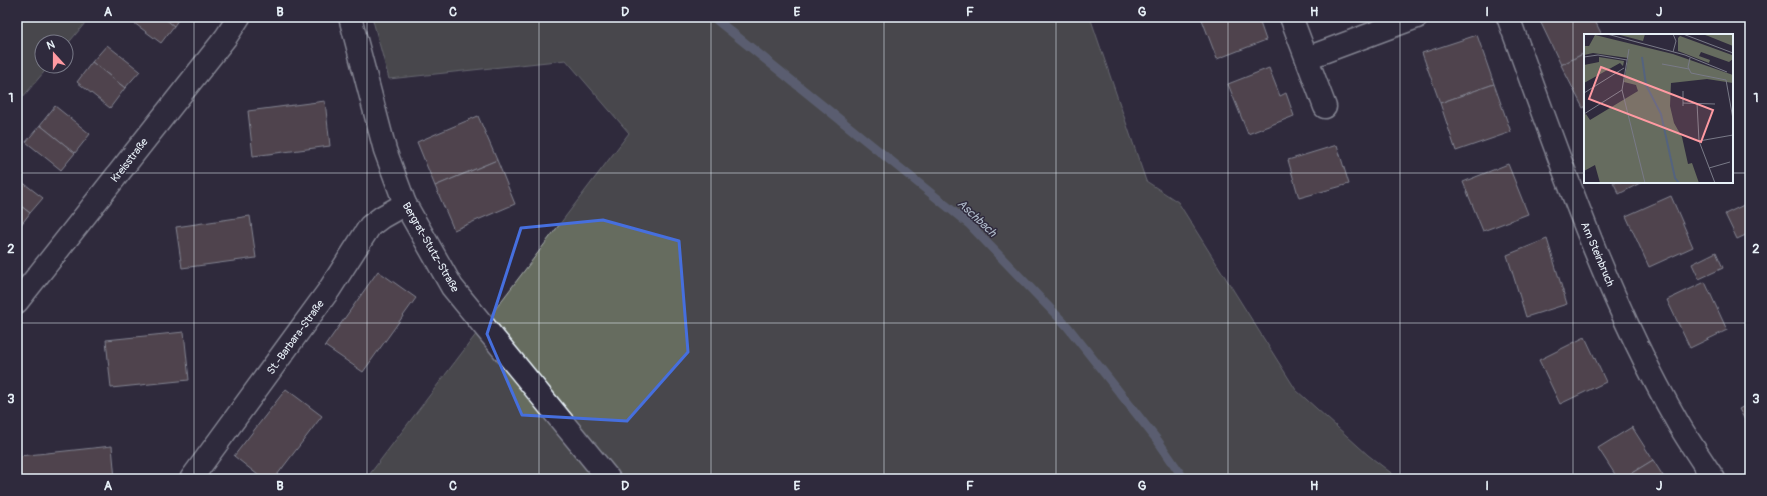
<svg xmlns="http://www.w3.org/2000/svg" width="1767" height="496" font-family="Pangolin,sans-serif">
<style>
.green{fill:#666c5f;stroke:#a7aeac}
.lines{fill:none;stroke-linecap:round;stroke-linejoin:round}
.stream{stroke:#8f9caf;stroke-width:9}
.building{fill:#766362;stroke:#e8f1f8}
.street-casing{stroke:#e8f1f8;stroke-width:25}
.street{stroke:#2f2a3d;stroke-width:22}
.marked{fill:none;stroke:#466fde;stroke-width:3;stroke-linejoin:round}
.grid{fill:none;stroke:#e8f1f8;stroke-width:1;stroke-opacity:0.55}
.labels{text-anchor:middle;stroke-width:3;stroke-linejoin:round;paint-order:stroke}
.street-label{font-size:11px;fill:#e8f1f8;stroke:#2f2a3d}
.water-label{font-size:12px;font-style:italic;fill:#adb8c7;stroke:#2f2a3d}
.inset-river{fill:none;stroke:#54637e;stroke-width:2}
.inset-road{fill:none;stroke:#797a88;stroke-width:1}
.view{fill:#ff9aa2;fill-opacity:0.15;stroke:#ff9aa2;stroke-width:2}
.inset-edge{fill:none;stroke:#e8f1f8;stroke-width:2}
.neatline{fill:none;stroke:#e8f1f8;stroke-width:1.5}
.grid-label{font-size:13px;text-anchor:middle;font-weight:bold;fill:#e8f1f8}
</style>
<rect width="100%" height="100%" fill="#2f2a3d"/>
<filter id="ink" filterUnits="userSpaceOnUse"><feTurbulence type="fractalNoise" baseFrequency=".025" numOctaves="2"/><feDisplacementMap in="SourceGraphic" scale="8" xChannelSelector="R" yChannelSelector="G"/><feConvolveMatrix kernelMatrix="1 2 1 2 8 2 1 2 1" color-interpolation-filters="sRGB"/></filter>
<g filter="url(#ink)">
<g class="green">
<path d="M 17,17 L 90,17 L 66,46 L 66,42 L 42,42 L 42,66 L 49,66 L 17,104 Z"/>
<path d="M 372,17 L 1090,17 L 1146,181 L 1178,202 L 1296,390 L 1368,455 L 1399,479 L 366,479 L 629,133 L 566,60 L 389,79 Z"/>
</g>
<g class="lines">
<path class="stream" d="M 713,17 L 969,224 L 1067,326 L 1158,441 L 1184,479"/>
</g>
<g class="building">
<path d="M 126,17 L 163,17 L 174,26 L 161,43 Z"/>
<path d="M 163,17 L 180,17 L 174,26 Z"/>
<path d="M 1201,17 L 1258,17 L 1266,40 L 1217,59 Z"/>
<path d="M 1549,17 L 1593,17 L 1602,35 L 1585,35 L 1585,53 L 1561,65 L 1540,21 Z"/>
<path d="M 1477,35 L 1494,84 L 1440,103 L 1422,53 Z"/>
<path d="M 107,45 L 140,71 L 125,88 L 92,62 Z"/>
<path d="M 1585,53 L 1585,107 L 1583,108 L 1561,65 Z"/>
<path d="M 92,62 L 125,88 L 110,108 L 77,82 Z"/>
<path d="M 1269,68 L 1280,96 L 1286,93 L 1294,116 L 1248,134 L 1228,84 Z"/>
<path d="M 1494,84 L 1511,132 L 1456,151 L 1440,103 Z"/>
<path d="M 325,101 L 330,146 L 253,156 L 248,111 Z"/>
<path d="M 55,106 L 90,134 L 75,153 L 40,125 Z"/>
<path d="M 478,116 L 497,160 L 435,186 L 417,142 Z"/>
<path d="M 40,125 L 75,153 L 61,170 L 26,142 Z"/>
<path d="M 1337,145 L 1349,184 L 1299,198 L 1288,160 Z"/>
<path d="M 497,160 L 515,204 L 454,230 L 435,186 Z"/>
<path d="M 1508,164 L 1528,214 L 1483,231 L 1463,182 Z"/>
<path d="M 17,178 L 43,198 L 30,213 L 17,203 Z"/>
<path d="M 1613,182 L 1642,182 L 1619,194 Z"/>
<path d="M 1671,196 L 1693,247 L 1649,267 L 1626,216 Z"/>
<path d="M 1750,202 L 1750,233 L 1737,239 L 1725,214 Z"/>
<path d="M 17,203 L 30,213 L 17,230 Z"/>
<path d="M 250,216 L 256,258 L 182,268 L 176,227 Z"/>
<path d="M 1547,239 L 1567,304 L 1526,317 L 1507,255 Z"/>
<path d="M 1716,252 L 1723,268 L 1699,279 L 1692,264 Z"/>
<path d="M 378,271 L 416,298 L 363,372 L 325,346 Z"/>
<path d="M 1705,282 L 1727,330 L 1690,348 L 1667,300 Z"/>
<path d="M 184,332 L 189,380 L 111,388 L 106,340 Z"/>
<path d="M 1585,337 L 1606,382 L 1560,404 L 1539,360 Z"/>
<path d="M 286,389 L 322,416 L 274,479 L 263,479 L 234,456 Z"/>
<path d="M 1750,403 L 1750,429 L 1739,409 Z"/>
<path d="M 1632,427 L 1653,460 L 1622,479 L 1618,479 L 1598,448 Z"/>
<path d="M 112,446 L 115,479 L 21,479 L 19,456 Z"/>
<path d="M 1653,460 L 1665,479 L 1622,479 Z"/>
</g>
<g class="lines">
<defs>
<g id="street">
<path d="M 350,17 L 385,150 L 405,204 L 452,287 L 609,479"/>
<path d="M 1291,17 L 1325,107"/>
<path d="M 1508,17 C 1558,154 1605,296 1678,423 C 1689,442 1702,461 1714,479"/>
<path d="M 1307,58 L 1417,17"/>
<path d="M 17,302 L 226,37 L 239,17"/>
<path d="M 191,479 L 329,290 L 370,226 L 382,217 L 405,204"/>
</g>
</defs>
<use href="#street" class="street-casing"/>
<use href="#street" class="street"/>
</g>
</g>
<path d="M0 0H1767V496H0ZM 603,220 L 679,241 L 688,352 L 627,421 L 522,415 L 487,334 L 521,228 Z" fill="#2f2a3d" fill-opacity=".55" fill-rule="evenodd"/>
<path class="marked" d="M 603,220 L 679,241 L 688,352 L 627,421 L 522,415 L 487,334 L 521,228 Z"/>
<path class="grid" d="M 194,17 L 194,479M 367,17 L 367,479M 539,17 L 539,479M 711,17 L 711,479M 884,17 L 884,479M 1056,17 L 1056,479M 1228,17 L 1228,479M 1400,17 L 1400,479M 1573,17 L 1573,479M 17,173 L 1585,173M 1732,173 L 1750,173M 17,323 L 1750,323"/>
<g class="labels">
<g class="street-label">
<text transform="translate(129 160) rotate(-52)" y="4">Kreisstraße</text>
<text transform="translate(431 247) rotate(60)" y="4">Bergrat-Stutz-Straße</text>
<text transform="translate(1598 254) rotate(67)" y="4">Am Steinbruch</text>
<text transform="translate(295 337) rotate(-54)" y="4">St.-Barbara-Straße</text>
</g>
<g class="water-label">
<text transform="translate(977 218) rotate(43)" y="4">Aschbach</text>
</g>
</g>
<g transform="translate(1584 34)">
<rect width="149" height="149" fill="#2f2a3d"/>
<path d="M 32,0 L 61,0 L 59,7 ZM 118,0 L 149,0 L 149,12 L 124,2 ZM 11,1 L 89,20 L 149,41 L 149,49 L 123,45 L 87,49 L 86,72 L 90,89 L 98,103 L 104,130 L 108,129 L 115,149 L 16,149 L 11,131 L 0,137 L 0,81 L 2,80 L 6,86 L 54,57 L 52,51 L 40,48 L 44,24 L 9,19 L 0,21 L 0,12 L 5,12 ZM 96,2 L 148,21 L 149,25 L 145,28 L 117,18 L 115,22 L 126,26 L 125,29 L 94,17 L 94,4 ZM 15,23 L 40,27 L 39,32 L 36,29 L 0,49 L 0,31 L 15,28 Z" fill="#666c5f"/>
<path class="inset-river" d="M 58,23 L 62,51 L 77,80 L 91,144 L 95,149"/>
<path class="inset-road" d="M 23,0 L 101,21 L 143,38M 89,0 L 92,7 L 89,18M 99,0 L 149,19M 45,15 L 38,56 L 61,149M 0,23 L 14,21 L 43,26M 106,24 L 104,33 L 107,39 L 142,46 L 149,85M 78,30 L 105,35M 0,59 L 40,34M 99,69 L 131,70M 113,69 L 115,107 L 131,149M 99,72 L 99,57M 0,80 L 38,56M 115,107 L 149,101M 125,134 L 146,128"/>
<path class="view" d="M 17,33 L 129,76 L 117,108 L 5,65 Z"/>
<rect width="149" height="149" class="inset-edge"/>
</g>
<rect width="1767" height="496" fill="none" stroke="#2f2a3d" stroke-width="44"/>
<g transform="translate(54 54) rotate(339)"><circle r="19" fill="#2f2a3d" stroke="#797a88"/>
<path d="M0-3L7 15L0 10L-7 15Z" fill="#ff9aa2"/>
<text y="-6" font-size="11" font-weight="bold" text-anchor="middle" fill="#e8f1f8">N</text>
</g>
<rect x="22" y="22" width="1723" height="452" class="neatline"/>
<g class="grid-label">
<text x="108" y="16">A</text>
<text x="280" y="16">B</text>
<text x="453" y="16">C</text>
<text x="625" y="16">D</text>
<text x="797" y="16">E</text>
<text x="970" y="16">F</text>
<text x="1142" y="16">G</text>
<text x="1314" y="16">H</text>
<text x="1487" y="16">I</text>
<text x="1659" y="16">J</text>
<text x="11" y="102">1</text>
<text x="1756" y="102">1</text>
<text x="11" y="253">2</text>
<text x="1756" y="253">2</text>
<text x="11" y="403">3</text>
<text x="1756" y="403">3</text>
<text x="108" y="490">A</text>
<text x="280" y="490">B</text>
<text x="453" y="490">C</text>
<text x="625" y="490">D</text>
<text x="797" y="490">E</text>
<text x="970" y="490">F</text>
<text x="1142" y="490">G</text>
<text x="1314" y="490">H</text>
<text x="1487" y="490">I</text>
<text x="1659" y="490">J</text>
</g>
</svg>
